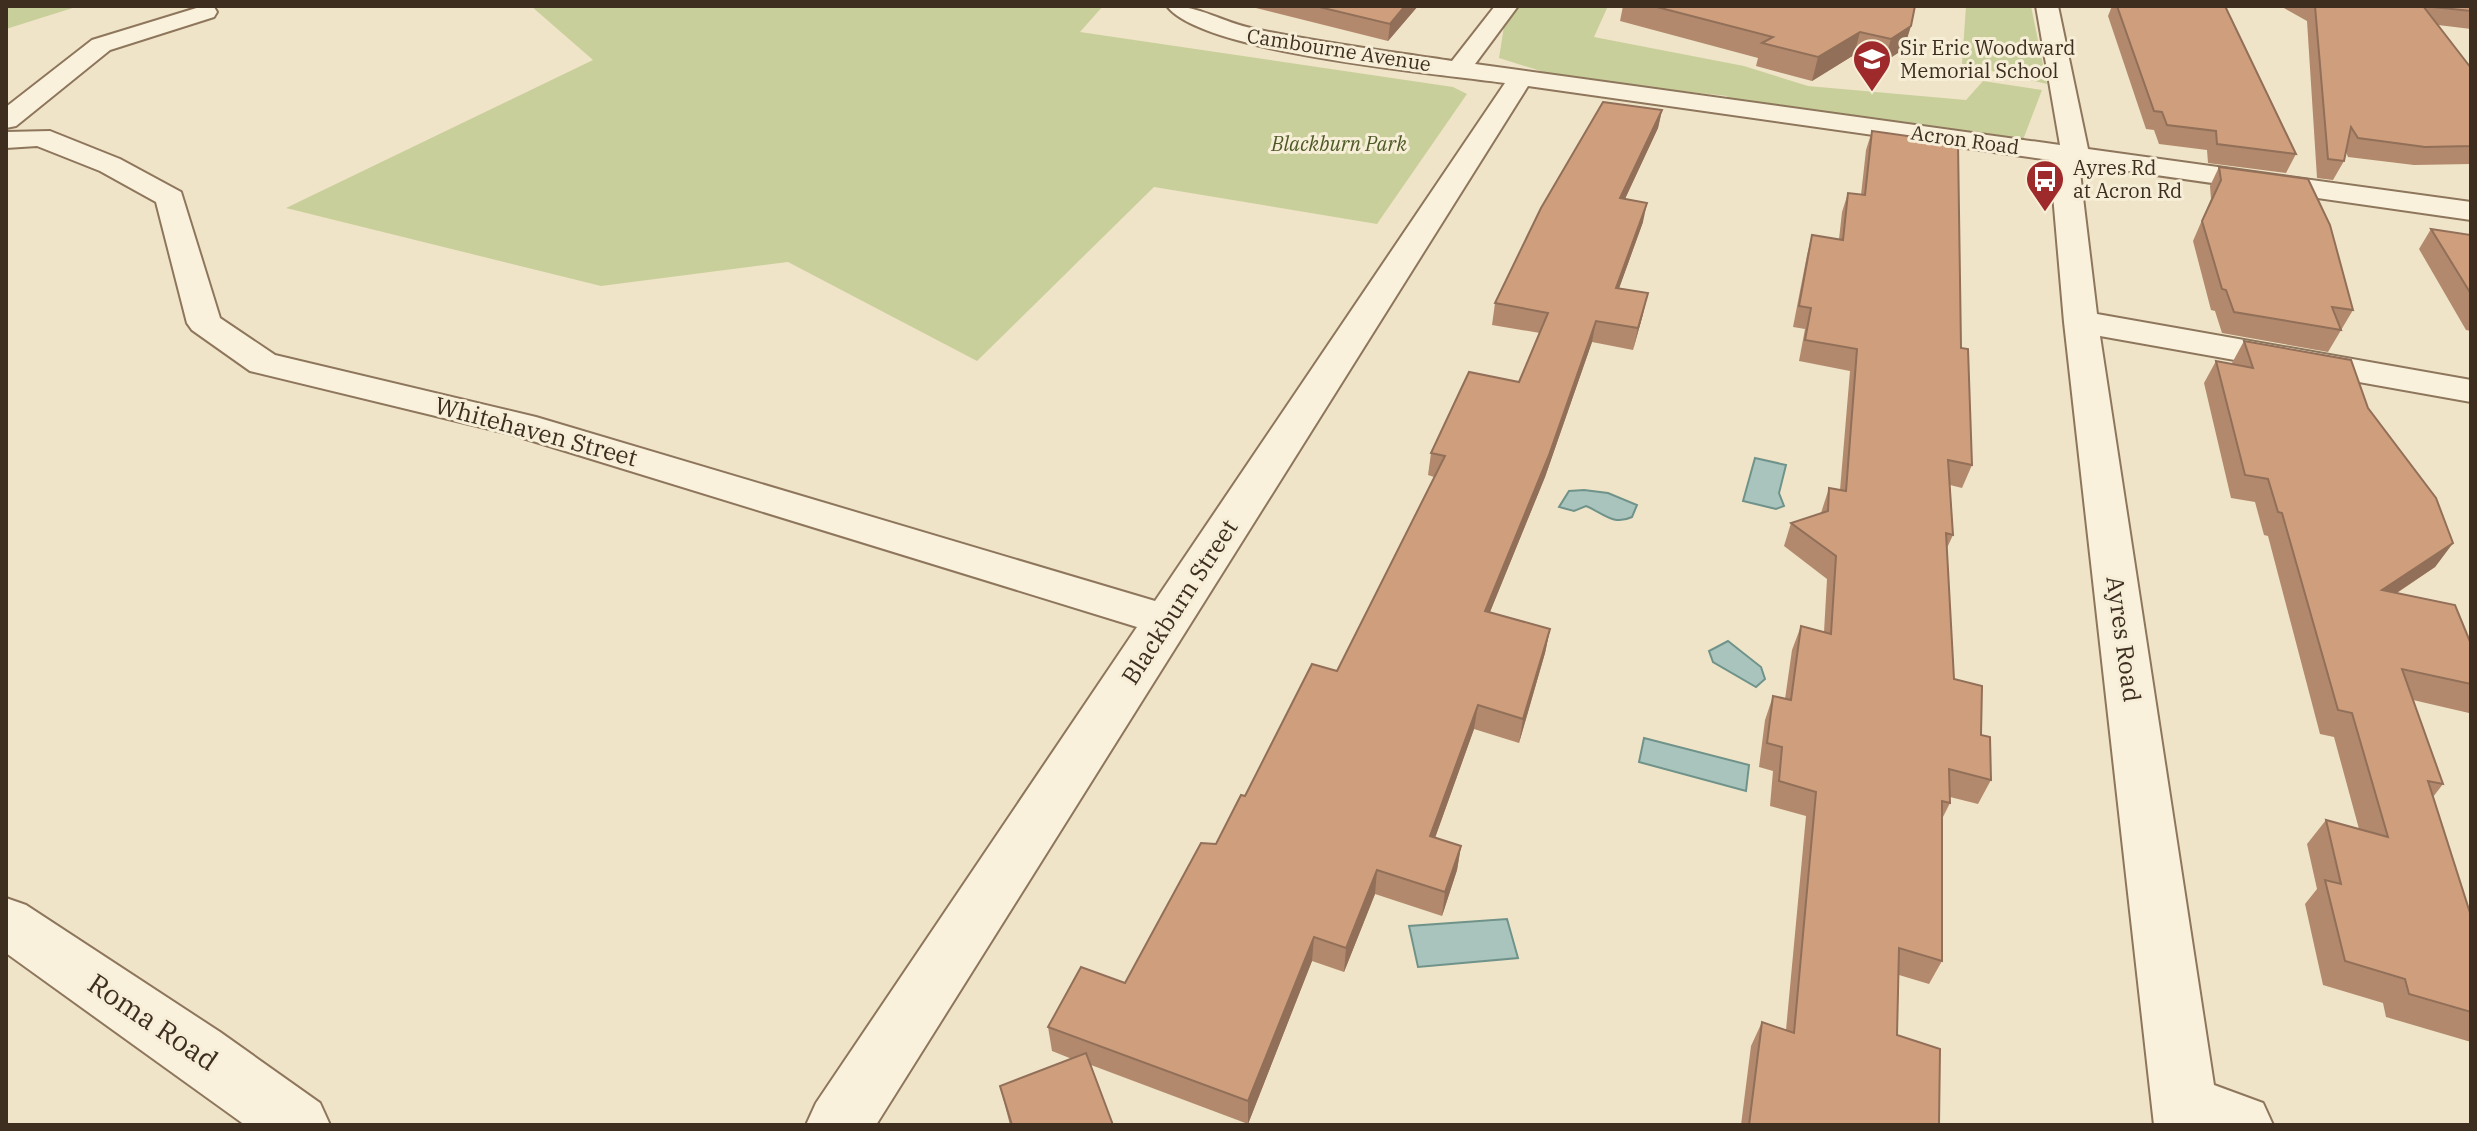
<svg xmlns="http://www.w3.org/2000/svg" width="2477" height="1131" font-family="'IBM Plex Serif',serif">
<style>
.green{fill:#c9cf9b}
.water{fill:#a9c4bc;stroke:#6f938a;stroke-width:2}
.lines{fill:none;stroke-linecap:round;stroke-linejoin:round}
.street-casing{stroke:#8d765c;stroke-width:4}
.street{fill:#faf1dc;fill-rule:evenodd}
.wall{fill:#b2896c}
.shaded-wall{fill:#916f58}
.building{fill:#cf9f7d;stroke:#916f58;stroke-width:2}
.labels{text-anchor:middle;stroke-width:6;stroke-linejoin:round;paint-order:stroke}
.far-poi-label{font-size:20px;fill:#3d2e20;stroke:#f7eed8;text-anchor:start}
.far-street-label{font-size:20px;fill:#3d2e20;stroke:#f7eed8}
.far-park-label{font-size:20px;font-style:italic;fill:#4d5a26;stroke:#f7eed8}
.street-label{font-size:24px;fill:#3d2e20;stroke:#f7eed8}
.near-street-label{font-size:28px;fill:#3d2e20;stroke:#f7eed8}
</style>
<rect width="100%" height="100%" fill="#f0e4c8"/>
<g class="green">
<path d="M 6,6 L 79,6 L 6,29 Z"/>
<path d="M 531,6 L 1103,6 L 1080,32 L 1453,87 L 1467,94 L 1377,224 L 1154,187 L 977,361 L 788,262 L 601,286 L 286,208 L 593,60 Z"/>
<path d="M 1517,6 L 1608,6 L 1594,37 L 1744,66 L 1808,86 L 1966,100 L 1983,81 L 2042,90 L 2021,145 L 1727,103 L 1727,96 L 1563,78 L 1499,58 L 1505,20 Z"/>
<path d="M 1966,6 L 2031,6 L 2047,84 L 1962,64 Z"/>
</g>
<g class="water">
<path d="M 1755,458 L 1786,465 L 1779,493 L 1784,506 L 1776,509 L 1743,501 Z"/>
<path d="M 1584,490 L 1608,493 L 1637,505 L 1632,517 C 1613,526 1603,513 1586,506 L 1574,511 L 1559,507 L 1569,491 Z"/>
<path d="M 1728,641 L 1761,667 L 1765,679 L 1756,687 L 1713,662 L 1709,651 Z"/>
<path d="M 1644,738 L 1749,765 L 1746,791 L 1639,762 Z"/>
<path d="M 1507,919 L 1518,958 L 1418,967 L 1409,926 Z"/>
</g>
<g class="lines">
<defs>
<g id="street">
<path d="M 203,6 L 214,7 L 217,12 L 214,17 L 110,50 L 16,126 L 6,128 L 6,107 L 92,40 Z"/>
<path d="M 1167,6 C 1203,6 1220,22 1255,29 C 1321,43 1386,51 1452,61 L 1495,6 L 1518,6 L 1475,64 L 2060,145 L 2036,6 L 2058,6 L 2088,149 L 2471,202 L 2471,220 L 2079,164 L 2097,314 L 2471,380 L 2471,402 L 2100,336 L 2214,1085 L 2263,1103 L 2273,1125 L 2154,1125 L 2064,322 L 2050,160 L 1528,86 L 876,1125 L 806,1125 L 816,1103 L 1137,627 L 510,434 L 250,371 L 192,330 L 187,323 L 156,202 L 100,171 L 37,146 L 6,148 L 6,132 L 50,131 L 120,159 L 181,192 L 220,318 L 275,355 L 536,417 L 1155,601 L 1505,83 C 1441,74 1201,53 1167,6 Z"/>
<path d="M 6,898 L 26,905 L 220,1032 L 320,1103 L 330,1125 L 245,1125 L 6,953 Z"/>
</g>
</defs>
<use href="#street" class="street-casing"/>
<use href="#street" class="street"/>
</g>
<g class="wall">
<path d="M 1248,6 L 1418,6 L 1388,41 Z"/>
<path d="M 1623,6 L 1915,6 L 1904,49 L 1884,62 L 1854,55 L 1812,81 L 1756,66 L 1758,58 L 1620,21 Z"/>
<path d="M 2112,6 L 2225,6 L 2296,154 L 2286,173 L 2208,163 L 2207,150 L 2159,144 L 2154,130 L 2146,129 L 2108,16 Z"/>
<path d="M 2274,6 L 2471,6 L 2471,29 L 2438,25 L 2471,68 L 2471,164 L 2414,165 L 2348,157 L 2346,152 L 2344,161 L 2333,180 L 2317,178 L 2307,21 L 2282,7 Z"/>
<path d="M 1662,110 L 1658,128 L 1625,199 L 1643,222 L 1619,288 L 1643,314 L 1633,350 L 1592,342 L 1545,477 L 1490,612 L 1550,629 L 1545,653 L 1519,743 L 1474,729 L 1435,838 L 1461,846 L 1457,870 L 1442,916 L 1375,894 L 1344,972 L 1312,961 L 1248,1124 L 1091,1065 L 1113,1125 L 1010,1125 L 1000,1086 L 1072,1059 L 1052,1051 L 1048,1027 L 1125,983 L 1216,844 L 1245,796 L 1337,671 L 1434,477 L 1428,475 L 1431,453 L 1519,382 L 1540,333 L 1492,325 L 1495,303 Z"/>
<path d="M 1872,131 L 1961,348 L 1972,465 L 1962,488 L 1950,485 L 1953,535 L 1947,548 L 1954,679 L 1981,735 L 1991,780 L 1978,804 L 1950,797 L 1950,803 L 1942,819 L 1942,961 L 1929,984 L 1899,975 L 1897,1035 L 1939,1125 L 1741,1125 L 1751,1046 L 1762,1022 L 1786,1030 L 1806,816 L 1770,806 L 1773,771 L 1759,767 L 1765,720 L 1773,696 L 1785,699 L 1792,650 L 1801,626 L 1824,632 L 1827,579 L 1784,546 L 1791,523 L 1821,513 L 1829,488 L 1840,490 L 1850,371 L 1799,361 L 1805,329 L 1793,327 L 1807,255 L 1812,235 L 1839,239 L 1842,212 L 1848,193 L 1861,195 L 1866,150 Z"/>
<path d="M 2219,167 L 2353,310 L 2328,352 L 2222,333 L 2215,311 L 2211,310 L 2193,241 L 2211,199 L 2210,186 Z"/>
<path d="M 2431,229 L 2471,235 L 2471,331 L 2466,330 L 2419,249 Z"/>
<path d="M 2244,341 L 2368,408 L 2453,543 L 2435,567 L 2397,593 L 2471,644 L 2471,710 L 2469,713 L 2413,700 L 2443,784 L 2433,797 L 2471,916 L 2471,1042 L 2386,1017 L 2383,1003 L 2323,985 L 2305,904 L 2317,889 L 2307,844 L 2326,820 L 2359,829 L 2334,737 L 2320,734 L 2268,536 L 2264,535 L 2255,502 L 2231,498 L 2204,383 L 2216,361 L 2233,364 L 2232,363 Z"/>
</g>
<g class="shaded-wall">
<path d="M 1405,6 L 1418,6 L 1388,41 L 1390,24 Z"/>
<path d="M 1911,26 L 1904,49 L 1884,62 L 1891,39 Z"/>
<path d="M 1860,32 L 1854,55 L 1812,81 L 1818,57 Z"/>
<path d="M 1662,110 L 1658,128 L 1616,218 L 1620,198 Z"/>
<path d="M 1647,203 L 1643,222 L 1612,308 L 1616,288 Z"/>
<path d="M 1648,293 L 1643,314 L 1633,350 L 1638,328 Z"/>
<path d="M 1596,321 L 1592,342 L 1545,477 L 1481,634 L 1485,611 Z"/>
<path d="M 2453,543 L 2435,567 L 2366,613 L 2382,590 Z"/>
<path d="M 1550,629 L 1545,653 L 1519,743 L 1523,719 Z"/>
<path d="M 1478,705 L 1474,729 L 1427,860 L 1430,836 Z"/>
<path d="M 1461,846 L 1457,870 L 1442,916 L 1445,892 Z"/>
<path d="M 1377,870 L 1375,894 L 1344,972 L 1346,948 Z"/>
<path d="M 1314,937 L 1312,961 L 1248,1124 L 1248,1101 Z"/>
</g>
<g class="building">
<path d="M 1315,6 L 1405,6 L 1390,24 Z"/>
<path d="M 1653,6 L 1915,6 L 1911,26 L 1891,39 L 1860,32 L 1818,57 L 1762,43 L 1773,37 Z"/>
<path d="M 2117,6 L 2225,6 L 2296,154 L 2217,144 L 2216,131 L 2167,125 L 2162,112 L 2154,111 Z"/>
<path d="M 2315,6 L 2423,6 L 2471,68 L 2471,146 L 2425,147 L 2358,138 L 2351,127 L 2344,161 L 2328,159 Z"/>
<path d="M 2424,6 L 2471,6 L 2471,11 Z"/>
<path d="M 1603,102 L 1662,110 L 1620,198 L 1647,203 L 1616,288 L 1648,293 L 1638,328 L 1596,321 L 1549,455 L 1485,611 L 1550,629 L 1523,719 L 1478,705 L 1430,836 L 1461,846 L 1445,892 L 1377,870 L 1346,948 L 1314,937 L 1248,1101 L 1048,1027 L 1081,967 L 1125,983 L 1201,843 L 1216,844 L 1241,795 L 1245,796 L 1312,664 L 1337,671 L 1445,456 L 1431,453 L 1469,372 L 1519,382 L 1548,313 L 1495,303 L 1541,208 Z"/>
<path d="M 1872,131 L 1958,143 L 1961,348 L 1968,349 L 1972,465 L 1948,460 L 1953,535 L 1946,533 L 1954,679 L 1982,686 L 1981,735 L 1990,737 L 1991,780 L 1949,769 L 1950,803 L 1942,801 L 1942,961 L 1899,948 L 1897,1035 L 1940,1049 L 1939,1125 L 1749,1125 L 1762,1022 L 1794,1033 L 1816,792 L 1779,781 L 1782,747 L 1767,743 L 1773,696 L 1791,700 L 1801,626 L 1831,634 L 1836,556 L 1791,523 L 1828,511 L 1829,488 L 1846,491 L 1857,349 L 1805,340 L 1811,308 L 1799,306 L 1812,235 L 1843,240 L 1848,193 L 1865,195 Z"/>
<path d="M 2219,167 L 2308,179 L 2330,225 L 2353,310 L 2332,307 L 2341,330 L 2234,312 L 2226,290 L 2222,289 L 2202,221 L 2221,180 Z"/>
<path d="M 2431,229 L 2471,235 L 2471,294 Z"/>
<path d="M 2244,341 L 2351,360 L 2368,408 L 2436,498 L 2453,543 L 2382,590 L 2455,605 L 2471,644 L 2471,684 L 2402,669 L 2443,784 L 2428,781 L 2471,916 L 2471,1012 L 2409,994 L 2405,979 L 2345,961 L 2325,880 L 2341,884 L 2326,820 L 2388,837 L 2352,713 L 2338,710 L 2282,513 L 2278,512 L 2268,479 L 2245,475 L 2216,361 L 2253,368 Z"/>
<path d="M 1086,1053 L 1113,1125 L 1012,1125 L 1000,1086 Z"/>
</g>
<defs>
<symbol id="school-pin" viewBox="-11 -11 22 30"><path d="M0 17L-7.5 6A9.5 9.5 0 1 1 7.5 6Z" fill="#9e2a2b" stroke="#f7eed8"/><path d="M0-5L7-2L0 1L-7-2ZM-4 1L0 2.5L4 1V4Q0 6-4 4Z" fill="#fff"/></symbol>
<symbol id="bus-pin" viewBox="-11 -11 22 30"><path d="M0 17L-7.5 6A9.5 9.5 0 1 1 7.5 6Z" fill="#9e2a2b" stroke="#f7eed8"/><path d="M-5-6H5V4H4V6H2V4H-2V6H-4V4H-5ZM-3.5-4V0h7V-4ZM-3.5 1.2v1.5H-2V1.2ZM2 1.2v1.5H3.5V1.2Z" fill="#fff"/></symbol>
</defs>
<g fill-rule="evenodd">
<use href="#school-pin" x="1850" y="37" width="44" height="60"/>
<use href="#bus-pin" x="2023" y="157" width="44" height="60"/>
</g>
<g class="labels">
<g class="far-poi-label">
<text x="1900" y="55">Sir Eric Woodward<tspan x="1900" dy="23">Memorial School</tspan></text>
<text x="2073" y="175">Ayres Rd<tspan x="2073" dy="23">at Acron Rd</tspan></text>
</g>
<g class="far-street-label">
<text transform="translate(1339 50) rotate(9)" y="7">Cambourne Avenue</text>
<text transform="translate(1965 140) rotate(8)" y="7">Acron Road</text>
</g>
<g class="far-park-label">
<text x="1339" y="151">Blackburn Park</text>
</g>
<g class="street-label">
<text transform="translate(536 432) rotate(15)" y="8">Whitehaven Street</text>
<text transform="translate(1180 602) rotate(-57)" y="8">Blackburn Street</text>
<text transform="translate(2123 639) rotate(82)" y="8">Ayres Road</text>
</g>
<g class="near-street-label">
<text transform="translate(153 1022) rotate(34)" y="10">Roma Road</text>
</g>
</g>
<rect width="2477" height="1131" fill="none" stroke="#3d2e20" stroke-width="16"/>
</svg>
